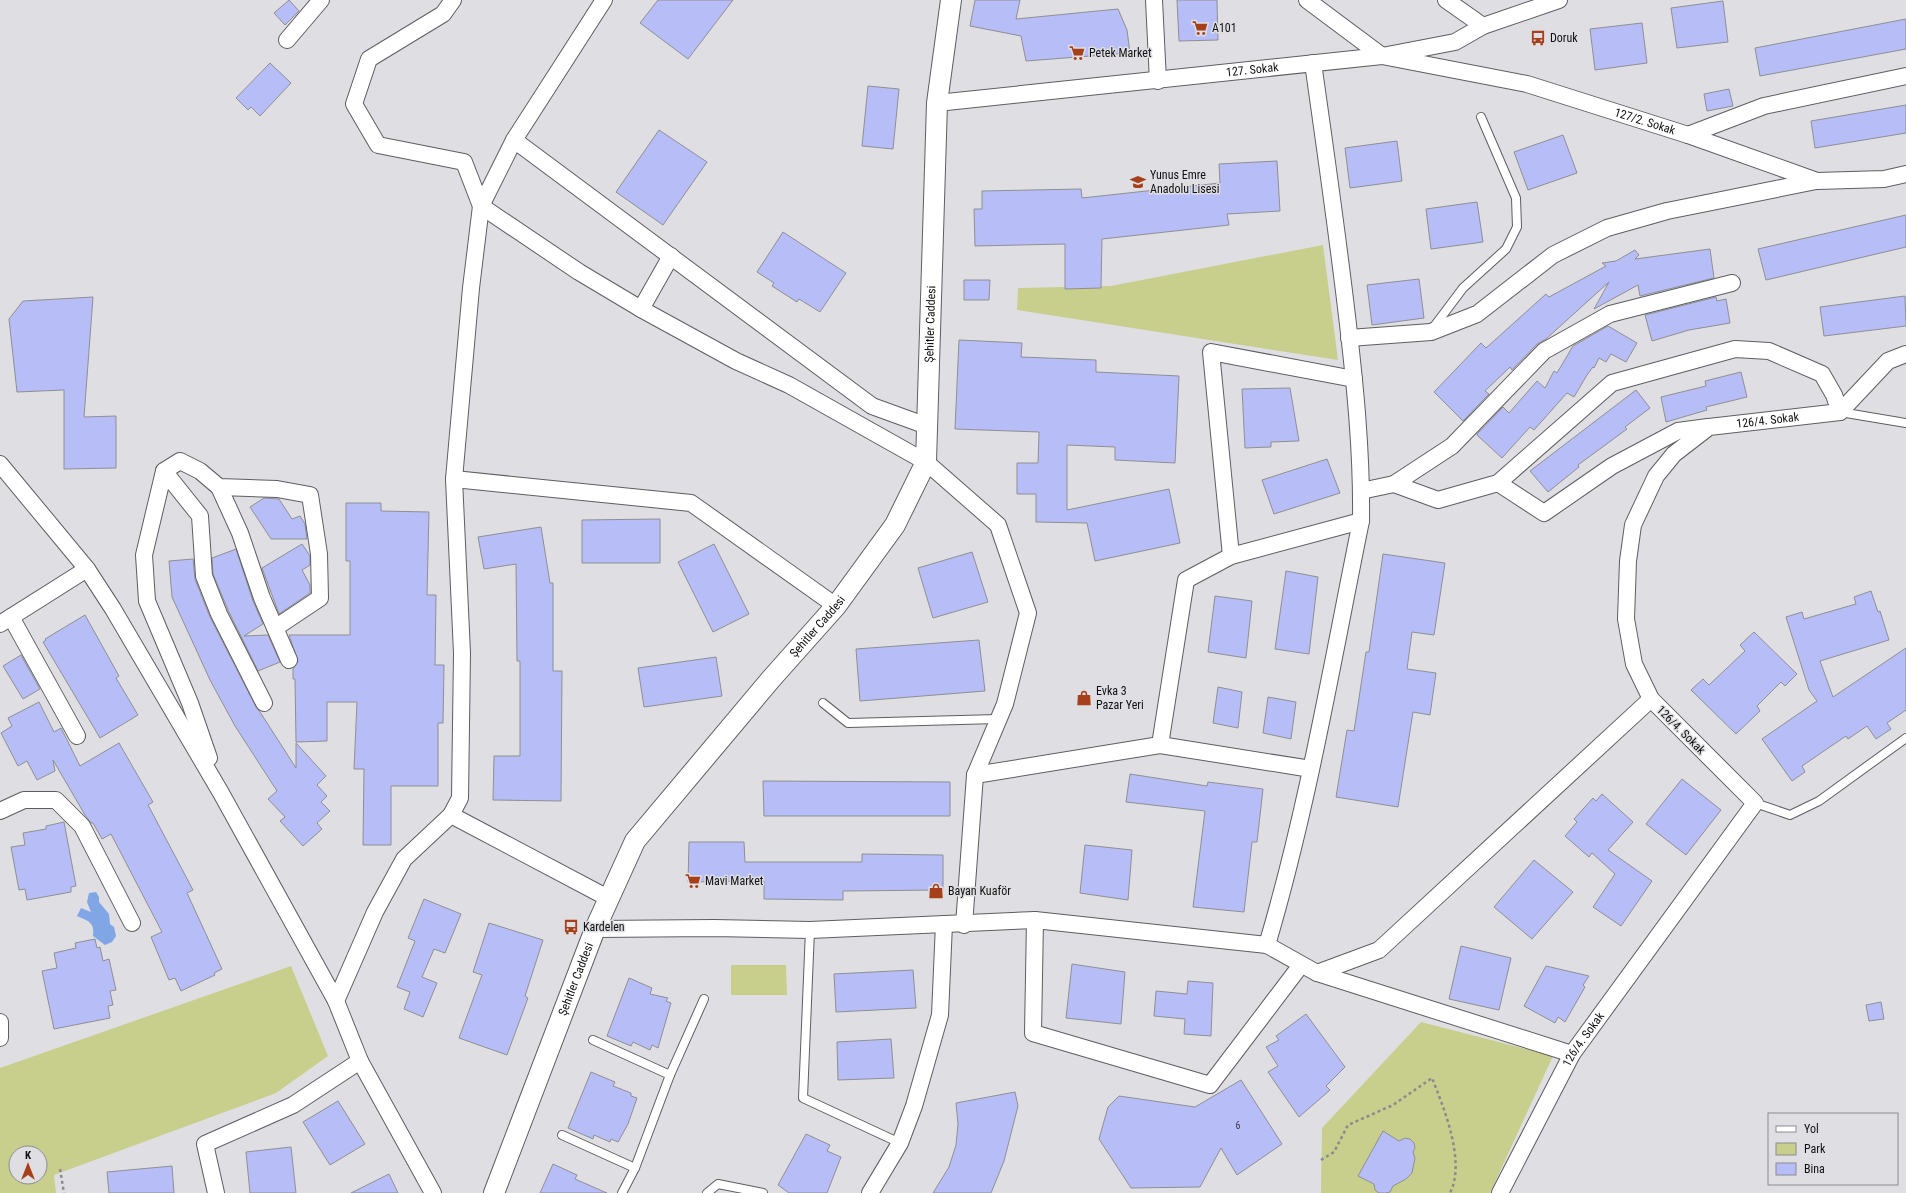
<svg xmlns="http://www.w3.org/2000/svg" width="1906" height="1193" font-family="'Roboto Condensed',sans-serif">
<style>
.park{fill:#c8ce8c;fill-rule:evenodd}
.water{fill:#81a6e6}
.building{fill:#b6bdf7;stroke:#8f8f93}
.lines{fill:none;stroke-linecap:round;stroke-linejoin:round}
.service-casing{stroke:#5d5e61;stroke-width:10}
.minor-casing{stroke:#5d5e61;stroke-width:18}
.tertiary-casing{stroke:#5d5e61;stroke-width:22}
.path{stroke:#8b8b8e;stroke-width:2.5;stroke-dasharray:3 3;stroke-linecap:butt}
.service{stroke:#fff;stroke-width:8}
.minor{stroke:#fff;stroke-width:16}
.tertiary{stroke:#fff;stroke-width:20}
.labels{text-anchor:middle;stroke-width:3;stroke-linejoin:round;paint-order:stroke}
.number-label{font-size:10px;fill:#3a3b4b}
.poi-label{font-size:12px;fill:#101012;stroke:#dfdfe3;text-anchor:start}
.street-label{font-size:12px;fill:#101012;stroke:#dfdfe3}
</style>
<rect width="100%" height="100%" fill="#dfdfe3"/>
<g class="park">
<path d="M 1323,245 L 1338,360 L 1017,310 L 1018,288 L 1111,286 Z"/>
<path d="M 731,965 L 786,965 L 787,995 L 731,995 Z"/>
<path d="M 291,966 L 328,1056 L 276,1093 L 54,1175 L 56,1193 L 0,1193 L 0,1068 ZM 16,1153 L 40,1153 L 40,1177 L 16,1177 Z"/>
<path d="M 1421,1022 L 1553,1056 L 1490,1193 L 1321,1193 L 1322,1128 Z"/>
</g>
<path class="water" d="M 96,892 L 99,897 L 99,902 L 109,914 L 110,924 L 114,927 L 116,936 L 112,942 L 105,945 L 93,936 C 95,922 88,921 77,916 L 81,908 L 91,912 L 87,902 L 89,893 Z"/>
<g class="building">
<path d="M 289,0 L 299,11 L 285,25 L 274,13 Z"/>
<path d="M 658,0 L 733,0 L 688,59 L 640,23 Z"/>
<path d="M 975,0 L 1020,0 L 1016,19 L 1118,9 L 1127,30 L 1130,53 L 1026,61 L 1021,36 L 970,26 Z"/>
<path d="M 1177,0 L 1217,0 L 1218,40 L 1179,41 Z"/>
<path d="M 1723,1 L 1728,42 L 1677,48 L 1671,8 Z"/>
<path d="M 1906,19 L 1906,49 L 1760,76 L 1755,48 Z"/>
<path d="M 1642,23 L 1647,63 L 1595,70 L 1590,29 Z"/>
<path d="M 270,63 L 291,83 L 260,116 L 251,107 L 248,110 L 236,98 Z"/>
<path d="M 868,86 L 899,89 L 893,149 L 862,146 Z"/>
<path d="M 1729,89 L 1733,106 L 1707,111 L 1704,94 Z"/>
<path d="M 1906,105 L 1906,133 L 1815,148 L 1811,121 Z"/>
<path d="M 659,130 L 707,162 L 663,225 L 616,192 Z"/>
<path d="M 1563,135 L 1577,173 L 1528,190 L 1514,152 Z"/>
<path d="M 1397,141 L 1402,181 L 1350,188 L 1345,148 Z"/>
<path d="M 1277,161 L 1280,211 L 1227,214 L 1229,225 L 1102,239 L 1101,288 L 1065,289 L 1065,244 L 975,246 L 974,209 L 982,209 L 982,191 L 1081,189 L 1082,198 L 1220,183 L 1219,164 Z"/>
<path d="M 1477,202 L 1483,242 L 1431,249 L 1426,209 Z"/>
<path d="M 1906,215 L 1906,247 L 1766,280 L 1758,249 Z"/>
<path d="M 783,232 L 846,273 L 820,312 L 799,299 L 797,302 L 772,286 L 774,283 L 757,272 Z"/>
<path d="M 1710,249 L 1714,278 L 1640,296 L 1638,285 L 1594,309 L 1609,282 L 1546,339 L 1537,344 L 1512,370 L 1510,367 L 1485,391 L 1489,394 L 1463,421 L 1434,392 L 1481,343 L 1486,348 L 1546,294 L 1549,297 L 1606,266 L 1602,263 L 1616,261 L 1635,250 L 1639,255 L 1635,259 Z"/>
<path d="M 1419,279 L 1424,318 L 1372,325 L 1367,285 Z"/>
<path d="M 964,280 L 990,280 L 989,300 L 964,300 Z"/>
<path d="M 1905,296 L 1906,326 L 1824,336 L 1820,307 Z"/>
<path d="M 93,297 L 84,417 L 116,416 L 116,468 L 64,469 L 64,390 L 17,392 L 9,319 L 23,301 Z"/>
<path d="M 1716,297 L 1717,301 L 1726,299 L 1730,323 L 1689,330 L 1652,341 L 1645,315 Z"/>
<path d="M 1608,326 L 1637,343 L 1626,362 L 1611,354 L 1606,362 L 1599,358 L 1594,368 L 1593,367 L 1587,375 L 1574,397 L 1567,393 L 1534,430 L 1530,427 L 1502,458 L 1478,436 L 1477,434 L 1503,407 L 1509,413 L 1537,381 L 1545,388 L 1554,371 L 1557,373 L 1573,346 Z"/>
<path d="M 959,340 L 1022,343 L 1021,357 L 1096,360 L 1096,372 L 1179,376 L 1175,463 L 1115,460 L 1115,447 L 1067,445 L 1067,510 L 1169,489 L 1180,543 L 1095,561 L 1087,523 L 1036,522 L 1036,494 L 1017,494 L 1017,463 L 1038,463 L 1039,432 L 955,429 Z"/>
<path d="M 1741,372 L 1747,397 L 1706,407 L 1707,410 L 1666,422 L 1661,397 L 1706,386 L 1705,381 Z"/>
<path d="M 1290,388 L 1299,441 L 1271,442 L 1271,447 L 1245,448 L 1242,389 Z"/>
<path d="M 1636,390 L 1650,408 L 1625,427 L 1627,429 L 1578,465 L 1579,467 L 1548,492 L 1530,471 Z"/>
<path d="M 1327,459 L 1340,493 L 1274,514 L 1262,480 Z"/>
<path d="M 264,498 L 279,499 L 292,519 L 300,516 L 305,524 L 307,539 L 271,539 L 250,507 Z"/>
<path d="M 346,503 L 381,503 L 381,511 L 429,512 L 427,595 L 436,595 L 435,665 L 444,665 L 443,723 L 438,723 L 438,786 L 391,786 L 391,845 L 363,845 L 364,769 L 354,769 L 357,702 L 327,702 L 327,741 L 296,742 L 295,679 L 293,679 L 293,669 L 298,661 L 289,635 L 350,635 L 350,561 L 346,561 Z"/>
<path d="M 660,519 L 660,563 L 582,563 L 582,520 Z"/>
<path d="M 541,527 L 550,583 L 553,583 L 553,671 L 562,671 L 561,801 L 493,800 L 494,756 L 520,756 L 520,661 L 517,661 L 516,564 L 484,569 L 478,537 Z"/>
<path d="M 302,544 L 310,556 L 310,565 L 302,570 L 310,585 L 310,593 L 279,614 L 262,568 Z"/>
<path d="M 714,544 L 749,614 L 713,632 L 678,562 Z"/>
<path d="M 236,549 L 253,601 L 263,624 L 244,636 L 268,635 L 280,662 L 258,671 L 228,610 L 213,574 L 212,558 Z"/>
<path d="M 972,552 L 988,602 L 933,618 L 918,568 Z"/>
<path d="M 1383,554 L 1445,563 L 1434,635 L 1412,632 L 1407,669 L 1436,673 L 1430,715 L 1413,712 L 1398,807 L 1336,797 L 1347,730 L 1354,731 L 1366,652 L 1369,652 Z"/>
<path d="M 193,559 L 195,579 L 210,617 L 256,707 L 260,712 L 296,768 L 296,743 L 326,776 L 317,785 L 327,796 L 321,802 L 330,811 L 317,823 L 322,829 L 303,846 L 280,821 L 285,817 L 268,799 L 277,791 L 235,726 L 210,680 L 172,597 L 169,561 Z"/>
<path d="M 1286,571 L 1318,577 L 1309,654 L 1275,649 Z"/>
<path d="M 1871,591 L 1878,612 L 1880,611 L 1889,640 L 1820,661 L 1833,697 L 1906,648 L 1906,710 L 1887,723 L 1891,729 L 1876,739 L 1867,726 L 1848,739 L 1846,736 L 1802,766 L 1805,772 L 1792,781 L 1762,739 L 1817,701 L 1809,690 L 1786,617 L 1802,612 L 1804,619 L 1856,604 L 1854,597 Z"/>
<path d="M 1215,596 L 1252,601 L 1246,658 L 1208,652 Z"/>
<path d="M 85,615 L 119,676 L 116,678 L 138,715 L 100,738 L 43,642 L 46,640 L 45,639 Z"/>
<path d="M 1754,632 L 1797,674 L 1785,686 L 1781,682 L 1757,706 L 1760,711 L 1736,734 L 1691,690 L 1703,679 L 1709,685 L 1745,651 L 1740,645 Z"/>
<path d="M 979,640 L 985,691 L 860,701 L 856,649 Z"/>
<path d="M 21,655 L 40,689 L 23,699 L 3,666 Z"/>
<path d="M 716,657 L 722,696 L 644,707 L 638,668 Z"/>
<path d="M 1218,687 L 1242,692 L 1238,728 L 1213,723 Z"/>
<path d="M 1268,697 L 1296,702 L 1291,739 L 1263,733 Z"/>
<path d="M 39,702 L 54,732 L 61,728 L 80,766 L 119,743 L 153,802 L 148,805 L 193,890 L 187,893 L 222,969 L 214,973 L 215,975 L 181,991 L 175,978 L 169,980 L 151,937 L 162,932 L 111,834 L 102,839 L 93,823 L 91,823 L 85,815 L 53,760 L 55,771 L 37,780 L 27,761 L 18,766 L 1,733 L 12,726 L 8,718 Z"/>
<path d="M 1130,774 L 1207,786 L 1208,782 L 1263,789 L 1257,842 L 1252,842 L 1244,912 L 1193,907 L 1205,811 L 1126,802 Z"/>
<path d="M 1682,779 L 1721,810 L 1686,855 L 1646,824 Z"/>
<path d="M 763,781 L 950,782 L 950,816 L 764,816 Z"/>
<path d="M 1602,794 L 1633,822 L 1608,850 L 1652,881 L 1621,926 L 1593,907 L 1615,874 L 1592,853 L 1589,857 L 1565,836 L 1577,822 L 1574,819 L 1593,798 L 1596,801 Z"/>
<path d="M 64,822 L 76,886 L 71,887 L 71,892 L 27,900 L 25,889 L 19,890 L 11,847 L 25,845 L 23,833 L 46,829 L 46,826 Z"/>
<path d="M 689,842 L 744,842 L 745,862 L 862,862 L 862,854 L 943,855 L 943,890 L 843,891 L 843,900 L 764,899 L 764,881 L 688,882 Z"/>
<path d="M 1085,845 L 1132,850 L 1128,900 L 1080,893 Z"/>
<path d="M 1534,860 L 1573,892 L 1532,939 L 1494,907 Z"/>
<path d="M 424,899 L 461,914 L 445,953 L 434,949 L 422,977 L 437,983 L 423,1017 L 404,1009 L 410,992 L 397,987 L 415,941 L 408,938 Z"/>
<path d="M 489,923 L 543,940 L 525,996 L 528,998 L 507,1055 L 459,1038 L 482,975 L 473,972 Z"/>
<path d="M 95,939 L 97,948 L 100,947 L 103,961 L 109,959 L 116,990 L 110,991 L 113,1005 L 108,1006 L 110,1018 L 54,1029 L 42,971 L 57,968 L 54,953 L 76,948 L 75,943 Z"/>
<path d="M 1461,946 L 1511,958 L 1499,1010 L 1449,999 Z"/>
<path d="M 1072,964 L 1125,972 L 1121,1024 L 1066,1018 Z"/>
<path d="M 1546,966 L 1589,976 L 1583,985 L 1585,987 L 1565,1022 L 1558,1017 L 1555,1023 L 1524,1006 Z"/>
<path d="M 913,970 L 916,1008 L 836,1012 L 834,974 Z"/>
<path d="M 629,978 L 652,988 L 650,994 L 668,998 L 666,1001 L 671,1003 L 658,1048 L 652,1045 L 650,1050 L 633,1042 L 631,1046 L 607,1036 Z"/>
<path d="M 1188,981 L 1213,983 L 1211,1036 L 1184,1034 L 1185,1019 L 1154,1016 L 1156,991 L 1187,994 Z"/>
<path d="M 1881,1002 L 1884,1019 L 1869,1021 L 1866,1005 Z"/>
<path d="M 1306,1014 L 1345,1067 L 1326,1086 L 1330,1090 L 1299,1117 L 1268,1072 L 1278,1066 L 1266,1047 L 1279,1040 L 1276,1036 Z"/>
<path d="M 891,1039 L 894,1078 L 838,1080 L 837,1042 Z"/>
<path d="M 591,1072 L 615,1082 L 613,1086 L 631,1093 L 631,1096 L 637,1098 L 628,1124 L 618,1142 L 611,1139 L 610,1142 L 594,1135 L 593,1139 L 568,1128 Z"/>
<path d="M 1241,1080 L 1282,1144 L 1237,1175 L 1221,1148 L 1200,1187 L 1131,1188 L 1099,1139 L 1108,1107 L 1119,1096 L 1195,1107 Z"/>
<path d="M 1015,1092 L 1018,1106 L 1004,1161 L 991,1193 L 933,1193 L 949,1167 L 956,1145 L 958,1124 L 956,1103 Z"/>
<path d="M 338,1101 L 365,1144 L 330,1165 L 303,1122 Z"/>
<path d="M 1383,1131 L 1399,1141 L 1405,1138 L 1410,1139 L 1414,1143 L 1415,1148 L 1413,1152 L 1415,1158 L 1412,1173 L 1406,1179 L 1393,1186 L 1390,1192 L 1386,1193 L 1379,1193 L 1375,1190 L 1374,1184 L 1358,1176 Z"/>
<path d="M 806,1134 L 830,1145 L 827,1151 L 841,1157 L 827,1193 L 789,1193 L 778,1185 Z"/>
<path d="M 291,1147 L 296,1193 L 250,1193 L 246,1152 Z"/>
<path d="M 553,1164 L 577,1175 L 575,1179 L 607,1193 L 540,1193 Z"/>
<path d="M 172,1166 L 174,1193 L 109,1193 L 107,1172 Z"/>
<path d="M 389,1174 L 398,1193 L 351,1193 Z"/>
</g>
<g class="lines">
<defs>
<g id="service">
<path d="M 1433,328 L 1463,288 L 1506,249 L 1517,227 L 1516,198 L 1481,117"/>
<path d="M 1840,412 L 1906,423"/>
<path d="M 823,703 L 848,723 L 998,719"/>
<path d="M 1755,803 L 1790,815 L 1819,801 L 1906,738"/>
<path d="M 810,930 L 803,1098 L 900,1143"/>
<path d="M 593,1040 L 670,1075"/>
<path d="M 562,1135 L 635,1168"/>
<path d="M 622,1193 L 635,1168 L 670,1075 L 704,999"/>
<path d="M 707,1193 L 718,1184 L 763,1193"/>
</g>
<g id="minor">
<path d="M 453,0 L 443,14 L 369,59 L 354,104 L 378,145 L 464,162 L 481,206 L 579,272 L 641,309 L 736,361 L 789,385 L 926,462 L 998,525 L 1028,613 L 1005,704 L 975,775 L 964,925"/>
<path d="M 1154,0 L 1158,81"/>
<path id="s1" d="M 1307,0 L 1382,56 L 1527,84 L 1688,135 L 1817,181 L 1884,179 L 1906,174"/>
<path d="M 1446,0 L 1483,26"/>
<path d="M 287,40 L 321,0"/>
<path id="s2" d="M 937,103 L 1382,56 L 1455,42 L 1483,26 L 1559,0"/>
<path d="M 1688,135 L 1764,106 L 1906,76"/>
<path d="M 514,140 L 872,406 L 927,426"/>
<path d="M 641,309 L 671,256"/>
<path d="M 1349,338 L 1431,332 L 1477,314 L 1553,255 L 1607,228 L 1667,211 L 1816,181"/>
<path d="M 0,464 L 87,569 L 113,609 L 221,793 L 336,1001 L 360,1061 L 433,1193"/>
<path d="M 164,471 L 200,516 L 204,576 L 219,614 L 264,703"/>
<path d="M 454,479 L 691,503 L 836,606"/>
<path d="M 1498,483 L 1544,513 L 1612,466 L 1678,431 L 1708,427"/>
<path d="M 1394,484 L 1438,500 L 1498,483 L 1612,383 L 1735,349 L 1769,351 L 1822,374 L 1834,395 L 1840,412"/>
<path d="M 219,487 L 240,533 L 262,598 L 289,660"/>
<path d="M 1361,491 L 1394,484 L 1452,446 L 1544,351 L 1610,314 L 1732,283"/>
<path d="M 1231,556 L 1211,352 L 1354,379"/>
<path d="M 11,617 L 77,736"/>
<path d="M 0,624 L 87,569"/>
<path d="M 1160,745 L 1186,580 L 1231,556 L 1361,521"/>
<path d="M 209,758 L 190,703 L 147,601 L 144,555 L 164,471 L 180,461 L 200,471 L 219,487 L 277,489 L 310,495 L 319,554 L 320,598 L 275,628"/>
<path d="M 975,775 L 1160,745 L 1311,769"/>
<path d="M 0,811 L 24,800 L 56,800 L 82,826 L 132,923"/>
<path d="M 451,815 L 460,798 L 462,653 L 454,479 L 471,288 L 481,206 L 514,140 L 604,0"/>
<path d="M 1035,920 L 1033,1033 L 1210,1085 L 1301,965"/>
<path d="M 595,929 L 714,928 L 810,930 L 1035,920 L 1267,945 C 1308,807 1332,663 1361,521 C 1362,453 1355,384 1347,316 C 1337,231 1325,147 1313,63"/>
<path d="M 1267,945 L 1317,973 L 1379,950 L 1651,699"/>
<path d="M 1317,973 L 1572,1054"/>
<path d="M 336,1001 L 375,912 L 404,859 L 451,815 L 608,898"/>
<path d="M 0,1022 L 0,1038"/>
<path d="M 216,1193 L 205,1144 L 293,1105 L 360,1061"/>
<path d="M 870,1193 L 900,1143 L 914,1106 L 940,1015 L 944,924"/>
<path id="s3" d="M 1500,1193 L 1572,1054 L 1755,803 L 1651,699 L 1634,664 L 1626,619 L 1628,561 L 1633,525 L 1656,476 L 1674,454 L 1709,427 L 1840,412 L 1888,361 L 1906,354"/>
</g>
<g id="tertiary">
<path id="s4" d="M 494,1193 L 595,929 L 635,841 L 771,679 L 836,606 L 895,525 L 926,462 L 937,103 L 951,0"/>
</g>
</defs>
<use href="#service" class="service-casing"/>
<use href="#minor" class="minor-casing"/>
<use href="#tertiary" class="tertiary-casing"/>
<g class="path">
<path d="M 1321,1160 L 1334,1152 L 1348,1125 L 1393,1105 L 1432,1078 C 1444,1108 1466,1162 1450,1193"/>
<path d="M 60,1169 L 64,1193"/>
</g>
<use href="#service" class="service"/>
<use href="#minor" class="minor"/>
<use href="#tertiary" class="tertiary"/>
</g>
<defs>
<symbol id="supermarket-bare" viewBox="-9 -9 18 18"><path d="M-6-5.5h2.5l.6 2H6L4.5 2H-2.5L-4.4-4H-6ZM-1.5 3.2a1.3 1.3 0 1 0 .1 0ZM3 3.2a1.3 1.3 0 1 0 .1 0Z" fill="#a6401b" stroke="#dfdfe3" stroke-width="2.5" paint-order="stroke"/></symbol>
<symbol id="bus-bare" viewBox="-9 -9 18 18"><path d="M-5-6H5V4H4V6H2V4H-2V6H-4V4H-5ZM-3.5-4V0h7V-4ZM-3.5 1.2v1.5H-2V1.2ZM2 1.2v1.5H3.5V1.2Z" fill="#a6401b" stroke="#dfdfe3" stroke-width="2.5" paint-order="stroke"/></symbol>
<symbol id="school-bare" viewBox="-9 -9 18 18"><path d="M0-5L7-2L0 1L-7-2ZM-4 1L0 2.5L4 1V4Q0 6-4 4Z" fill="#a6401b" stroke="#dfdfe3" stroke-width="2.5" paint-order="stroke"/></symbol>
<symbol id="shop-bare" viewBox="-9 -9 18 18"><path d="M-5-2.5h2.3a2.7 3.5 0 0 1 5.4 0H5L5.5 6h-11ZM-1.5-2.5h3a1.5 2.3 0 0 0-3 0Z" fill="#a6401b" stroke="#dfdfe3" stroke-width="2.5" paint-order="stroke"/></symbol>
</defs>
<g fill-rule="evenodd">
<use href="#supermarket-bare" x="1189" y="17" width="22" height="22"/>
<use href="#bus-bare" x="1527" y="27" width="22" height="22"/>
<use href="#supermarket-bare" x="1066" y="42" width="22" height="22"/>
<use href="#school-bare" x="1127" y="171" width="22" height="22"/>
<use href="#shop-bare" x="1073" y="687" width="22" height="22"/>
<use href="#supermarket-bare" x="682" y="870" width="22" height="22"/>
<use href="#shop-bare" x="925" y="880" width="22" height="22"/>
<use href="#bus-bare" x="560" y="916" width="22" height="22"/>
</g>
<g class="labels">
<g class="number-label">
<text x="1238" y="1129">6</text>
</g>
<g class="poi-label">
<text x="1212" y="32">A101</text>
<text x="1550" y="42">Doruk</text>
<text x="1089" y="57">Petek Market</text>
<text x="1150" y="179">Yunus Emre<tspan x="1150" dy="14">Anadolu Lisesi</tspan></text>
<text x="1096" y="695">Evka 3<tspan x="1096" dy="14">Pazar Yeri</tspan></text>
<text x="705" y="885">Mavi Market</text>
<text x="948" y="895">Bayan Kuaför</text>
<text x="583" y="931">Kardelen</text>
</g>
<g class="street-label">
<text dy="4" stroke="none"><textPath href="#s2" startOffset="317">127. Sokak</textPath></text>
<text dy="4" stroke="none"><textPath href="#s1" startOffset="365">127/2. Sokak</textPath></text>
<text dy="4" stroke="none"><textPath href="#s4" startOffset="997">Şehitler Caddesi</textPath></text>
<text dy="4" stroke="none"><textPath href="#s3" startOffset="979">126/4. Sokak</textPath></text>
<text dy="4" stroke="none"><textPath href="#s4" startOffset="661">Şehitler Caddesi</textPath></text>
<text transform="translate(1681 730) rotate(45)" y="4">126/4. Sokak</text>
<text dy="4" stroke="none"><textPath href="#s4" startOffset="229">Şehitler Caddesi</textPath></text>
<text dy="4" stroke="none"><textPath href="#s3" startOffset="175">126/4. Sokak</textPath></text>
</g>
</g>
<rect x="1768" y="1113" width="130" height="72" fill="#dfdfe3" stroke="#8c8c8f"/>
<rect x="1776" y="1126" width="20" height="6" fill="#ffffff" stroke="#8c8c8f"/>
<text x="1804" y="1133" font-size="12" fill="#101012">Yol</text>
<rect x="1776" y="1143" width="20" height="12" fill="#c8ce8c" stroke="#8c8c8f"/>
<text x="1804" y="1153" font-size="12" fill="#101012">Park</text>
<rect x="1776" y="1163" width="20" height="12" fill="#b6bdf7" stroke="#8c8c8f"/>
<text x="1804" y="1173" font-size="12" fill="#101012">Bina</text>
<g transform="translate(28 1165)"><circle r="19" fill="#dfdfe3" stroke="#8c8c8f"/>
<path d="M0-3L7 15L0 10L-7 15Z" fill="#a6401b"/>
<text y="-6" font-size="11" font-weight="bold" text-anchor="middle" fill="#101012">K</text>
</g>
</svg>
